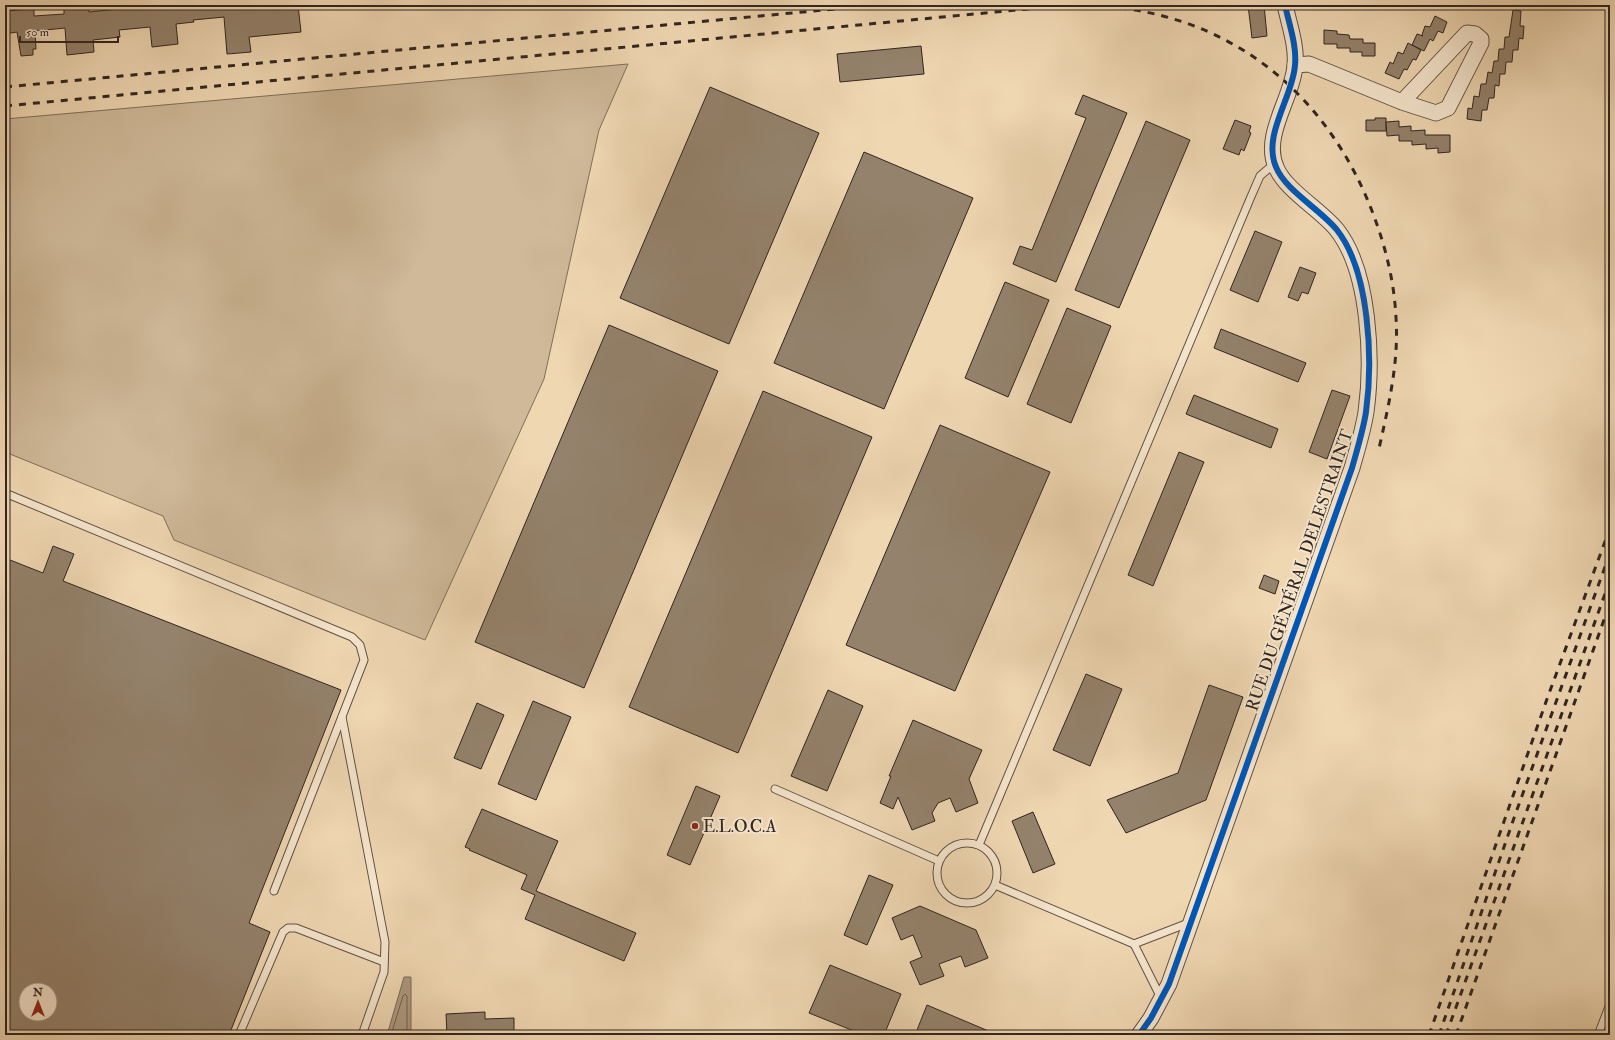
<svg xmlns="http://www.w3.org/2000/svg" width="1615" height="1040" font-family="'IM FELL Double Pica',serif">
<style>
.green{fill:#cfb999;stroke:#806f5c}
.water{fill:#ae9a80;stroke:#7c6b5a}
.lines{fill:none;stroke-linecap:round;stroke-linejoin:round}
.shore{stroke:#706050;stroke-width:1}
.building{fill:#94826c;stroke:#312520;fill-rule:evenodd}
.service-casing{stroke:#605244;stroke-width:9}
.minor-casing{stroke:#605244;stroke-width:17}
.service{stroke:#f5e5cd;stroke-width:7}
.minor{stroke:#f5e5cd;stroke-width:15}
.rail{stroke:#312520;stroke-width:3;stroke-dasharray:7 7;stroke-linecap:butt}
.cycleway-casing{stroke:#f5e5cd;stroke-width:8}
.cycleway{stroke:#0057b8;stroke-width:6}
.poi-dot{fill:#8f2418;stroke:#f5e5cd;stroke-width:1.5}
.labels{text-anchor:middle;stroke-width:4;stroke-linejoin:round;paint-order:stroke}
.street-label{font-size:17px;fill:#312520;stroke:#f5e5cd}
.poi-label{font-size:17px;fill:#312520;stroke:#f5e5cd;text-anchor:start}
</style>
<rect width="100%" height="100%" fill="#efd7b2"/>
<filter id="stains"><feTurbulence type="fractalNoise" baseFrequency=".005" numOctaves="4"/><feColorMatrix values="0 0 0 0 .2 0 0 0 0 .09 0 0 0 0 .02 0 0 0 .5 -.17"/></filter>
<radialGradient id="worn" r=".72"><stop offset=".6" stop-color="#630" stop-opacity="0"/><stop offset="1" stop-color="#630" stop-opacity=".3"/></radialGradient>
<path class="green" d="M 628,64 L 599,130 L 544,379 L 425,640 L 174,540 L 163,516 L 5,452 L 5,119 Z"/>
<path class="water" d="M 404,977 L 411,977 L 411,1035 L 387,1035 Z"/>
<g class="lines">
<path class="shore" d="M 391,1035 L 403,996 L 405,994 L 407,996 L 407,1035"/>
</g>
<g class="building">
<path d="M 64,5 L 88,5 L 89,12 L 118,9 L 117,5 L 298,5 L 301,32 L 249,37 L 251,52 L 227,54 L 224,17 L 193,20 L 194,22 L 176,24 L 178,44 L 152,47 L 150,27 L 119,30 L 120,37 L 93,40 L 94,52 L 67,55 L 65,28 L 35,31 L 36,49 L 33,49 L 33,55 L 21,56 L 17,32 L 5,34 L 5,11 L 34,9 L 34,16 L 64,14 Z"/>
<path d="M 1248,5 L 1264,5 L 1267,36 L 1252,38 Z"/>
<path d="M 1513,10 L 1521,11 L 1520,26 L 1524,26 L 1523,39 L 1519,38 L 1518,50 L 1513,50 L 1512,62 L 1506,62 L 1505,74 L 1500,74 L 1499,86 L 1495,85 L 1494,98 L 1489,98 L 1487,110 L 1482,110 L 1481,121 L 1467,119 L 1468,108 L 1472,109 L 1474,96 L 1479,97 L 1481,84 L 1486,84 L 1488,72 L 1492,73 L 1494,61 L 1498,61 L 1499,49 L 1504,49 L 1505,37 L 1509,37 Z"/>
<path d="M 1435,16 L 1447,22 L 1443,33 L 1438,31 L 1433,41 L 1430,39 L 1424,51 L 1412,45 L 1417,34 L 1423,36 L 1422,35 L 1425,26 L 1430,27 Z"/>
<path d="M 1324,30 L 1337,31 L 1337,34 L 1349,35 L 1350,39 L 1363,39 L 1363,43 L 1375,43 L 1375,56 L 1362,56 L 1362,52 L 1350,52 L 1350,48 L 1337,48 L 1337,44 L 1324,44 Z"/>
<path d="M 1408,43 L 1421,50 L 1416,60 L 1413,59 L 1407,70 L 1404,69 L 1399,79 L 1385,73 L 1390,62 L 1393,64 L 1398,52 L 1403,54 Z"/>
<path d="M 921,46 L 924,74 L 840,82 L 837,54 Z"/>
<path d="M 710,87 L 819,133 L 729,344 L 620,298 Z"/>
<path d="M 1083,95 L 1127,113 L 1056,282 L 1013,264 L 1020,246 L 1032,250 L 1086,118 L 1075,114 Z"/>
<path d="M 1375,118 L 1386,118 L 1386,131 L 1366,131 L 1366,120 L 1375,120 Z"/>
<path d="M 1235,120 L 1251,126 L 1249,132 L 1251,133 L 1244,151 L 1241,149 L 1239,155 L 1223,149 Z"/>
<path d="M 1146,121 L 1190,140 L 1119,308 L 1075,290 Z"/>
<path d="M 1399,121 L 1399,127 L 1411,126 L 1411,131 L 1425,130 L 1425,135 L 1450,135 L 1450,152 L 1438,153 L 1438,148 L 1426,149 L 1426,144 L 1412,145 L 1412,141 L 1399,141 L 1399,135 L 1387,136 L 1386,122 Z"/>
<path d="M 864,152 L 973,198 L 884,409 L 774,363 Z"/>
<path d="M 1255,231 L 1282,242 L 1258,302 L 1230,290 Z"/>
<path d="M 1300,267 L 1316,273 L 1308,294 L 1302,292 L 1298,301 L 1288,297 Z"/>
<path d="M 1005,282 L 1049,300 L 1008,397 L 965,378 Z"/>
<path d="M 1067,308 L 1111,326 L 1071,423 L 1027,404 Z"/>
<path d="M 609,325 L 718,371 L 584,688 L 475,642 Z"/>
<path d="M 1221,329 L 1306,363 L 1298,382 L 1214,348 Z"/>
<path d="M 1332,390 L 1350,396 L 1327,459 L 1309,452 Z"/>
<path d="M 763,391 L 872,437 L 738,753 L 629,707 Z"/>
<path d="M 1194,395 L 1278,429 L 1271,448 L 1186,414 Z"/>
<path d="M 940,425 L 1050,472 L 955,691 L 846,645 Z"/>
<path d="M 1179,452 L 1204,462 L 1153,586 L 1128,575 Z"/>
<path d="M 53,546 L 74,554 L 63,581 L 341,690 L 249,923 L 270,932 L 229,1035 L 5,1035 L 5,558 L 43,573 ZM 26,990 L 50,990 L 50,1014 L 26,1014 Z"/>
<path d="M 1264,575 L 1279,581 L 1275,594 L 1259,588 Z"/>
<path d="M 1086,674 L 1122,689 L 1090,766 L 1053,750 Z"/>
<path d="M 1209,685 L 1243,697 L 1206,800 L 1126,833 L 1107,800 L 1178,773 Z"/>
<path d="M 828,690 L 863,706 L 827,791 L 791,776 Z"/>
<path d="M 533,701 L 571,717 L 536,800 L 498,784 Z"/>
<path d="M 477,703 L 504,715 L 481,769 L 454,758 Z"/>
<path d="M 913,720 L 982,750 L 969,779 L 978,803 L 956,812 L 950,798 L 938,803 L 932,813 L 935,821 L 912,830 L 898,797 L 893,809 L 880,803 L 891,776 L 889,776 Z"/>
<path d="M 696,786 L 720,796 L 690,865 L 667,855 Z"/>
<path d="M 482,809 L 558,841 L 536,891 L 636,933 L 624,961 L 525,919 L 535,895 L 521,889 L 527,875 L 469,850 L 470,849 L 465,847 Z"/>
<path d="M 1033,812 L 1055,864 L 1033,873 L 1012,821 Z"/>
<path d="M 869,875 L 893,885 L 867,945 L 844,935 Z"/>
<path d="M 920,906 L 976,930 L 988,958 L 965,967 L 961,956 L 939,964 L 944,976 L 920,985 L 910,962 L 922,957 L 913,935 L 901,940 L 892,918 Z"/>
<path d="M 830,965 L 901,994 L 884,1035 L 864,1035 L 809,1013 Z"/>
<path d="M 927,1005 L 998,1035 L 915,1035 Z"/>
<path d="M 485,1012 L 485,1019 L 514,1018 L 514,1035 L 447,1035 L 446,1014 Z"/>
</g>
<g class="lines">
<defs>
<g id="service">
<path d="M 5,493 L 352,637 L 360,645 L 364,660 L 274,891"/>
<path d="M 342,717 L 385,942 L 384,972 L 362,1035"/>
<path d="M 775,789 L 939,861"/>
<circle cx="967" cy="873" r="30"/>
<path d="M 979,845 L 1250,199 L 1260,176 L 1275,163"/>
<path d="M 995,885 L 1134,944"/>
<path d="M 1161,998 L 1134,944 L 1191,922"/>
<path d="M 239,1035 L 283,932 L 288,928 L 296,928 L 384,962"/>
<path d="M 1598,1035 L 1610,1004"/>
</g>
<g id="minor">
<path d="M 1295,65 L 1309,64 L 1402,102 L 1436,113 L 1448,108 L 1481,43 L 1481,39 L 1475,34 L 1467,33 L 1402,102"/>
<path d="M 1139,1035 L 1151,1018 L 1169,984 L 1352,468 C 1357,450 1363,431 1366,412 C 1373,361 1370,272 1337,230 C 1321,210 1285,190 1276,167 C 1262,135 1293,97 1295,65 C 1297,46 1289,24 1285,5"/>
</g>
</defs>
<use href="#service" class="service-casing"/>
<use href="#minor" class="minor-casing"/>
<use href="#service" class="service"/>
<use href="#minor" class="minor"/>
<g class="rail">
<path d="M 1064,6 C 1200,0 1310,70 1365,194 C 1382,233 1394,275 1396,318 C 1399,364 1388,408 1378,453"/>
<path d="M 5,87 L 877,5"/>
<path d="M 5,106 L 1069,5"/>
<path d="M 1429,1035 L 1547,699 L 1610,528"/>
<path d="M 1439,1035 L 1514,818 L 1610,553"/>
<path d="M 1446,1035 L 1610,580"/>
<path d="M 1456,1035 L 1610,603"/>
</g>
<defs>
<path id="cycleway" d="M 1139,1035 L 1151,1018 L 1169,984 L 1352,468 C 1357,450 1363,431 1366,412 C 1373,361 1370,272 1337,230 C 1321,210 1285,190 1276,167 C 1262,135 1293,97 1295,65 C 1297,46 1289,24 1285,5"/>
</defs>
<use href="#cycleway" class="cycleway-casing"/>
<use href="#cycleway" class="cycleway"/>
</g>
<circle class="poi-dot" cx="695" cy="826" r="4"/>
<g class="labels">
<g class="street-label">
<text transform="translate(1299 570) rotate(-71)" y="6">RUE DU GÉNÉRAL DELESTRAINT</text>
</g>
<g class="poi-label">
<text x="703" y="832">E.L.O.C.A</text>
</g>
</g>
<rect width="1615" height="1040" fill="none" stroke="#efd7b2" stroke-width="20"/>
<rect x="6" y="6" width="1603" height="1028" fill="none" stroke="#312520" stroke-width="2"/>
<rect x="10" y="10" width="1595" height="1020" fill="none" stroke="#312520"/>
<g transform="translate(38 1002)"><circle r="19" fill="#f5e5cd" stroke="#a79888"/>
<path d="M0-3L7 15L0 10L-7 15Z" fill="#8f2418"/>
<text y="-6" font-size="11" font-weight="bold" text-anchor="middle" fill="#312520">N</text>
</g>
<path d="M20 36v6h98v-6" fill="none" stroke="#312520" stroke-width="2"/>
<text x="26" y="36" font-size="12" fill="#312520" stroke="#f5e5cd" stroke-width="3" paint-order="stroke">50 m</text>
<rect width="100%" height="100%" filter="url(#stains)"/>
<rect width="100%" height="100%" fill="url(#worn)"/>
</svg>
